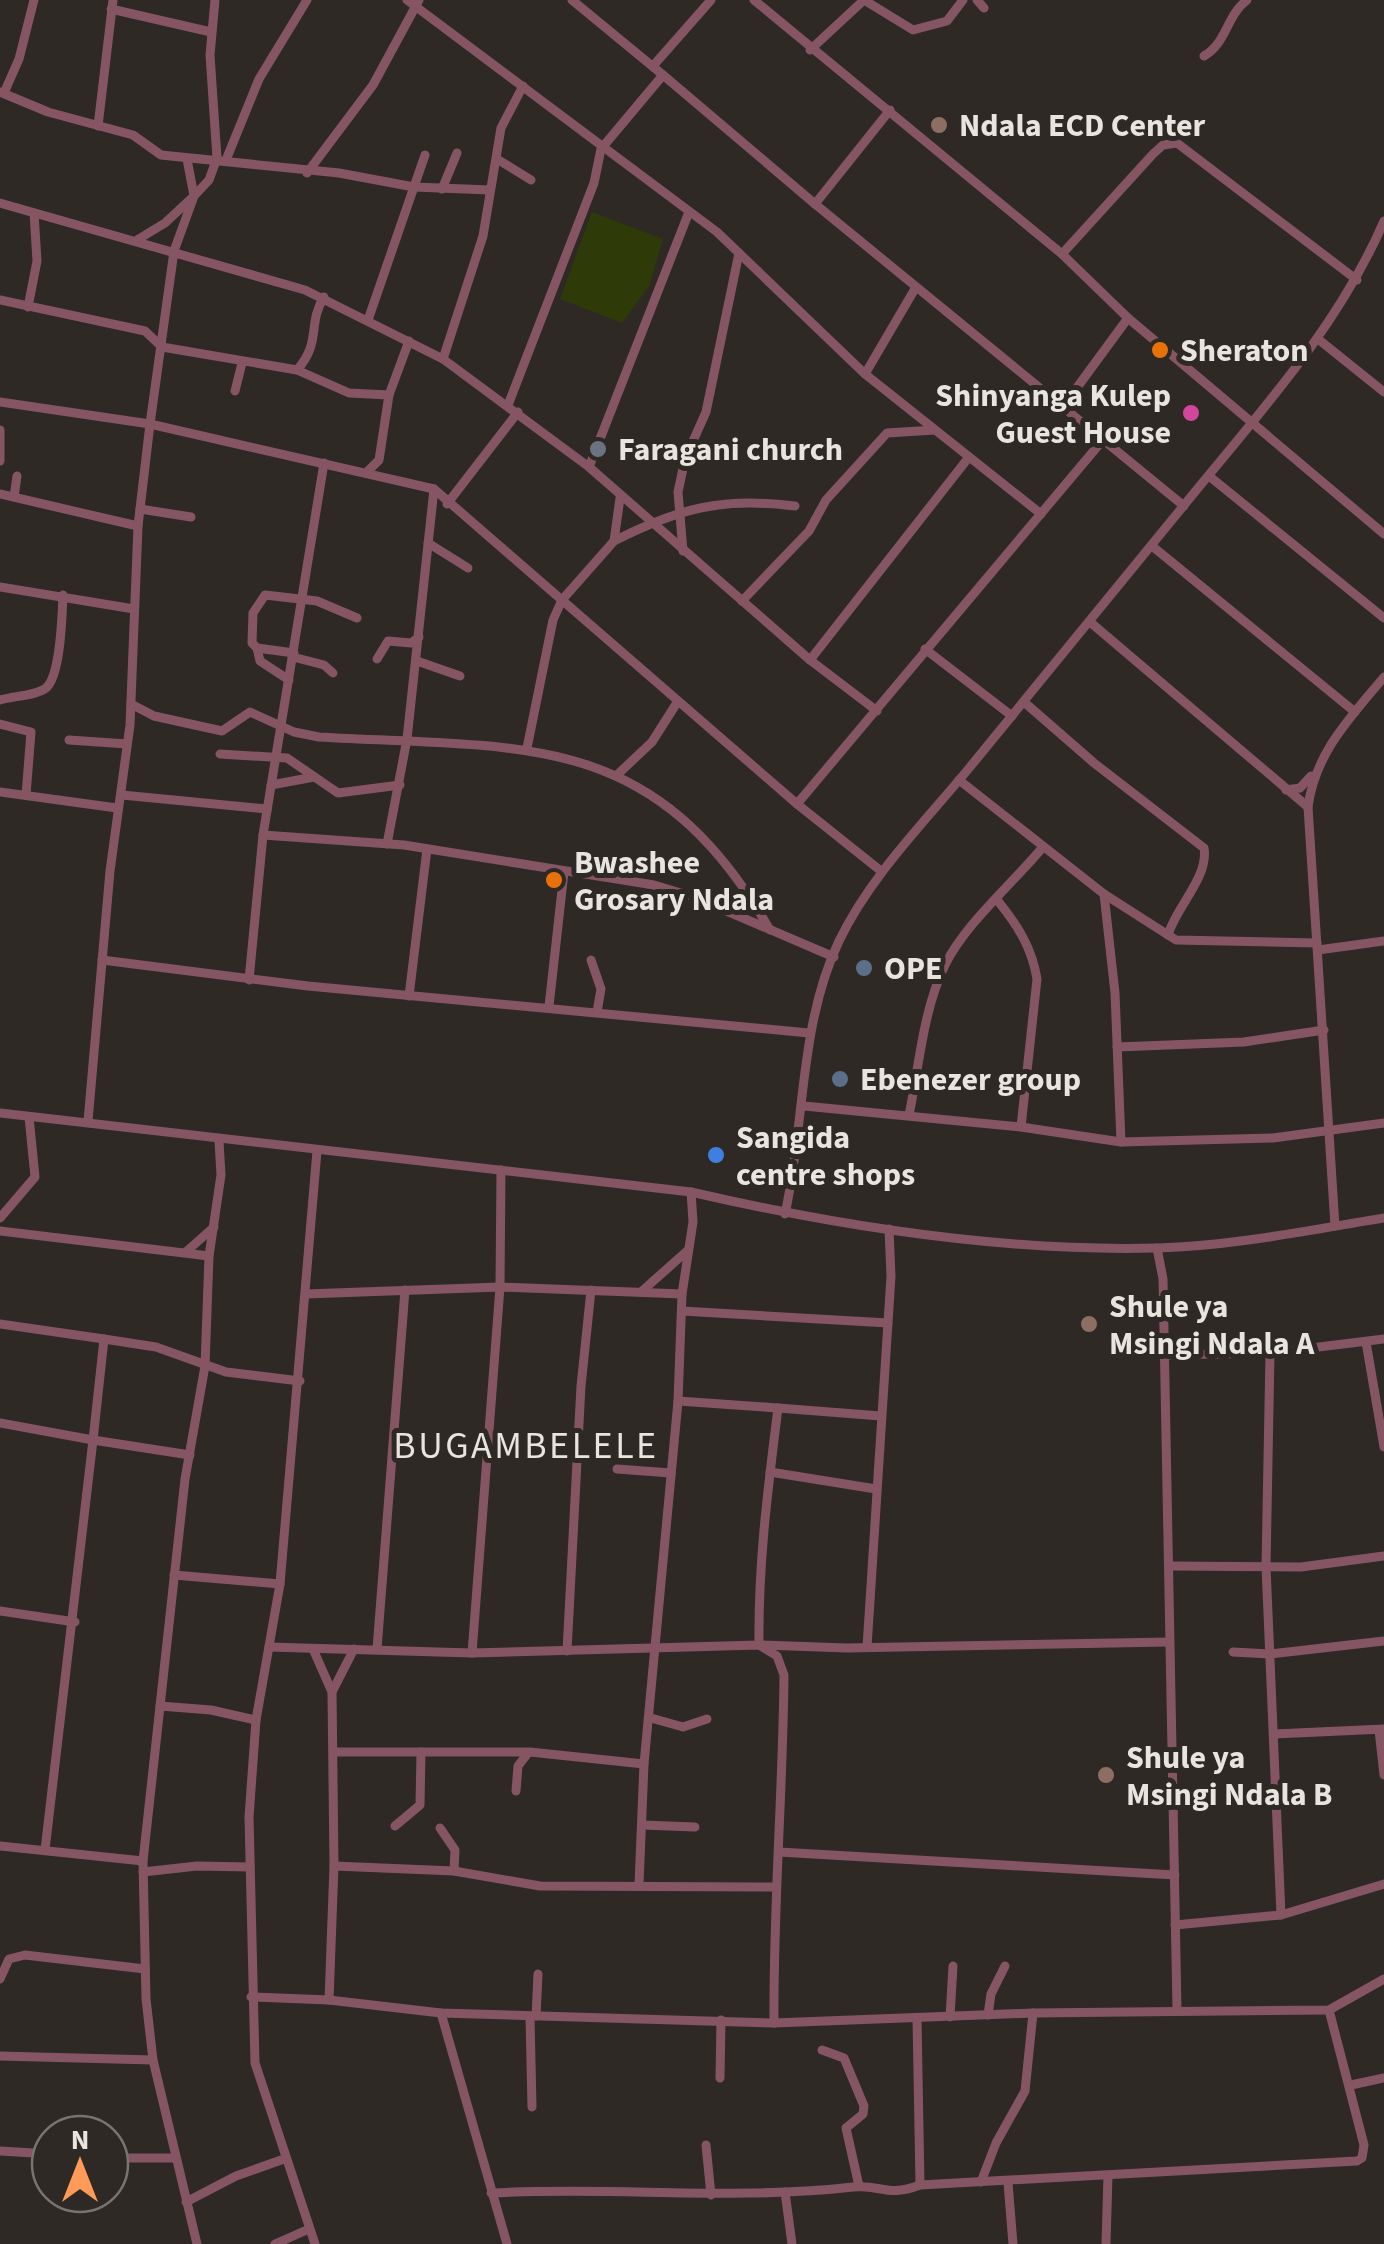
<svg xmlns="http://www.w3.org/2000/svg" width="1384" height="2244" font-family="'Source Sans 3',sans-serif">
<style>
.green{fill:#2f3a09}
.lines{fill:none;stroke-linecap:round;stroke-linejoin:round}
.minor{stroke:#855563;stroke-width:9}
.education-dot{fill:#8d6e63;stroke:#2e2924;stroke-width:4}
.food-dot{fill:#e8710a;stroke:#2e2924;stroke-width:4}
.hotel-dot{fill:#d1479c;stroke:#2e2924;stroke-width:4}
.worship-dot{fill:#6b7280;stroke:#2e2924;stroke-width:4}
.service-dot{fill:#5c6f8a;stroke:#2e2924;stroke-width:4}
.shop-dot{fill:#3f7fe0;stroke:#2e2924;stroke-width:4}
.labels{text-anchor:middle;stroke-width:10;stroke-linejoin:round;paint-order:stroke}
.poi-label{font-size:32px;font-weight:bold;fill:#e8e5e1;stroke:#2e2924;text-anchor:start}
.quarter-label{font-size:38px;letter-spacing:2.5px;fill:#e8e5e1;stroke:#2e2924}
</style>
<rect width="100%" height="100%" fill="#2e2924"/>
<path class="green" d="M 592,212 L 663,239 L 649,286 L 622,323 L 560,299 Z"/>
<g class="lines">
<g class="minor">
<path d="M 407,0 L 717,232 L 865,374 L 1041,514"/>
<path d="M 754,0 L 1062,254 L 1128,318 L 1384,534"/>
<path d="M 864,0 L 913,30 L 947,21 L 963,0"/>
<path d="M 977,0 L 984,8"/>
<path d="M 111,9 L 211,32"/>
<path d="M 810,50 L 864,0"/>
<path d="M 1204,56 C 1227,43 1226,16 1247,0"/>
<path d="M 653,66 L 711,0"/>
<path d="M 663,75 L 815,204"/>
<path d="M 0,92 L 48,112 L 133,135 L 161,155 L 339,173 L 414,187 L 490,190"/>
<path d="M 4,93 L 19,59 L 34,0"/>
<path d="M 890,110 L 815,204 L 1184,506"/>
<path d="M 98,126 L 113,0"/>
<path d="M 497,159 L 531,180"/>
<path d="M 226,160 L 259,79 L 307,0"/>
<path d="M 307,173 L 373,85 L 419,0"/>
<path d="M 442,189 L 457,153"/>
<path d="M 0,203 L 305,290 L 443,359 L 589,467 L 810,660 L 877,711"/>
<path d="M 137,240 L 165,223 L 194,196 L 187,159"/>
<path d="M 1062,254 L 1153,154 L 1163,145 L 1177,143 L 1357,280"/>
<path d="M 0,300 L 145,331 L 162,347 L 297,370 L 349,393 L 389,395"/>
<path d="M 28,307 L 37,261 L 34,213"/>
<path d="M 368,320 L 425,155"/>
<path d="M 1318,339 L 1384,392"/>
<path d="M 443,359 L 483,236 L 501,128 L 523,86"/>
<path d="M 297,370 C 322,342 307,324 324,297"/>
<path d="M 865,374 L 916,287"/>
<path d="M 235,391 L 242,363"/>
<path d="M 0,402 L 150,424 L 434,489 L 797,804 L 881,871"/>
<path d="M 508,405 L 594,183 L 601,149 L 663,75 L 572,0"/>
<path d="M 1062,408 L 1128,318"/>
<path d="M 0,430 L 0,461"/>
<path d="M 589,467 L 689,212"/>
<path d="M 366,473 L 379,460 L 389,395 L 409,341"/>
<path d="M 1209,476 L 1384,618"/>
<path d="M 0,494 L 138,526"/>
<path d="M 14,497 L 17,476"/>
<path d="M 447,504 L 518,412"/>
<path d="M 140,509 L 191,517"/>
<path d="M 614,541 C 679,508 722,497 795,506"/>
<path d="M 428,543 L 468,568"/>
<path d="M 1152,546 L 1355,712"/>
<path d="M 683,551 L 678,492 L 685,459 L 706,412 L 739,253"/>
<path d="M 0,587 L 134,609"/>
<path d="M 742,601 L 809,531 L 826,500 L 887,433 L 935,430"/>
<path d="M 1090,622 L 1308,807"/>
<path d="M 257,648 L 260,661 L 289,680"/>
<path d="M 925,649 L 1012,716"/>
<path d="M 294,653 L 257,648 L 252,643 L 253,613 L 265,595 L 317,601 L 357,618"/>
<path d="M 293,657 L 324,665 L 333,673"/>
<path d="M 377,659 L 388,641 L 411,643 L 419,637"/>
<path d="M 810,660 L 969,457"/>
<path d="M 417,661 L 460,676"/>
<path d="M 0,700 C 12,696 36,696 46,688 C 61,675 62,615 63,595"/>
<path d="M 1024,702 L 1094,763 L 1204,848 C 1209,877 1176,907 1168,935"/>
<path d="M 131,704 L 154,716 L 222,731 L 250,712 L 294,732 L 319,737 C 523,749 653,727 770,930"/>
<path d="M 0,724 L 31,732 L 26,795"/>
<path d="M 69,740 L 127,744"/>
<path d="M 527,748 L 553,620 L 562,600 L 614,541 L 620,498"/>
<path d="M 220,754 L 287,758 L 338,793 L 400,785"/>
<path d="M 617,775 L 652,742 L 678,701"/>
<path d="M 959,780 L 1104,894 L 1176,940 L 1317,943"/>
<path d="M 271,785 L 314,777"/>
<path d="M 1286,790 L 1300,788 L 1311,776"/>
<path d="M 0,792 L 117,808"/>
<path d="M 122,795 L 267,809"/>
<path d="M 797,804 L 1102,441"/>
<path d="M 263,835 L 404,845 L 654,885 L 694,897 L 834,957"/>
<path d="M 387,844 L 407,739 L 434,489"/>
<path d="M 1104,894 L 1115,993 L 1121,1142"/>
<path d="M 998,901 C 1018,926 1032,948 1037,979 L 1021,1127"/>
<path d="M 1318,950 L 1384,941"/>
<path d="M 102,960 L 308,986 L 809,1033"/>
<path d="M 591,960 L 601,989 L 597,1012"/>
<path d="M 249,980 L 263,835 L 324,463"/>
<path d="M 409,996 L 427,849"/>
<path d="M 549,1006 L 564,872"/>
<path d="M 1117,1047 L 1244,1042 L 1324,1030"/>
<path d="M 804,1106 L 1021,1127 L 1121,1142 L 1273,1138 L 1384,1123"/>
<path d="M 0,1113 L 691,1192 C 838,1226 1006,1252 1158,1248 C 1233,1246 1310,1230 1384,1218"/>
<path d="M 909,1115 C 919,1067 923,1010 945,965 C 965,924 1013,883 1043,847"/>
<path d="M 88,1121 L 110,871 L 130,725 L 138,526 L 150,424 L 174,251 L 194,196 L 209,180 L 217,158 L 210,55 L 215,0"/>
<path d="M 785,1214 C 805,1124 799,1025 839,941 C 871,875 924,823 970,767 C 1042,679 1114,591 1185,504 C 1258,414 1338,328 1384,221"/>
<path d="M 0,1218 L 35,1177 L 29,1117"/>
<path d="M 1335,1226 L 1308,807 C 1315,753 1350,718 1384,677"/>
<path d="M 0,1231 L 209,1256"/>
<path d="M 1157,1248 L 1163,1279 L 1177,2010"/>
<path d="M 187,1251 L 214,1227"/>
<path d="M 641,1292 L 687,1251"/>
<path d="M 306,1294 L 500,1287 L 682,1294"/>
<path d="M 682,1311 L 888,1323"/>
<path d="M 0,1324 L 104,1339"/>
<path d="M 1366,1342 L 1384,1447"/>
<path d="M 1270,1353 L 1266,1567 L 1281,1915"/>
<path d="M 1162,1355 L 1270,1353 L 1384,1339"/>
<path d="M 678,1401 L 778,1408 C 768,1488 758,1564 759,1645 L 777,1656 L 784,1675 C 783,1792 773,1907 774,2023"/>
<path d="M 778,1408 L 881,1416"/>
<path d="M 0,1423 L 93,1440 L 104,1339 L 156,1347 L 226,1372 L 300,1381"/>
<path d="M 617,1469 L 671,1473"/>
<path d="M 770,1472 L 876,1489"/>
<path d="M 1169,1566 L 1301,1567 L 1384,1556"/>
<path d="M 174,1575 L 280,1584"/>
<path d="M 0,1611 L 75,1622"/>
<path d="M 269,1647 L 472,1653 L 759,1645 L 847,1648 L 1169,1642"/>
<path d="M 867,1647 L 891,1276 L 889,1229"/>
<path d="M 313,1649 L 332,1692 L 334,1866 L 329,2000"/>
<path d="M 377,1649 L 405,1290"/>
<path d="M 567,1651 L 581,1386 L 591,1290"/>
<path d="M 1233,1652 L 1270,1654 L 1384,1641"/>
<path d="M 472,1653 L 500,1287 L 501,1170"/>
<path d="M 332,1692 L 354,1649"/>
<path d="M 160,1706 L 211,1710 L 256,1720"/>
<path d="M 651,1718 L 683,1727 L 707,1719"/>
<path d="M 1379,1730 L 1384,1775"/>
<path d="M 1274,1734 L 1384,1729"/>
<path d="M 335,1752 L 530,1752 L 644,1764 L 678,1401 L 682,1294 L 693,1222 L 691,1192"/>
<path d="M 516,1791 L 518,1766 L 528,1753"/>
<path d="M 642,1825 L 695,1827"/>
<path d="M 395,1826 L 420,1805 L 421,1752"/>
<path d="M 440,1828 L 455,1850 L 454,1871"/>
<path d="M 0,1846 L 143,1861"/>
<path d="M 45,1850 L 93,1440 L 190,1455"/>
<path d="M 779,1852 L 1175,1875"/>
<path d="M 334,1866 L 454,1871 L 540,1886 L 773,1887"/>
<path d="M 143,1872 L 197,1866 L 250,1867"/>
<path d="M 639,1884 L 644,1764"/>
<path d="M 1175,1925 L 1281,1915 L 1384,1884"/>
<path d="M 0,1979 L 9,1959 L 25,1955 L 145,1969"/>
<path d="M 251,1997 L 329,2000 L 441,2013 L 774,2023 L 1033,2013 L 1329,2010 L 1384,1979"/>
<path d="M 441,2013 L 507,2244"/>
<path d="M 988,2015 L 991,1994 L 1005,1966"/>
<path d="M 536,2016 L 538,1974"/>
<path d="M 530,2017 L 532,2107"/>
<path d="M 950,2017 L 953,1966"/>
<path d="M 917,2018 L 920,2185"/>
<path d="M 822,2050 L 844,2058 L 864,2106 L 863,2114 L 846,2128 L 859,2186"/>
<path d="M 0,2056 L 153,2060"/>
<path d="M 720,2078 L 721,2020"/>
<path d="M 1351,2085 L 1384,2078"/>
<path d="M 706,2145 L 711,2195"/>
<path d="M 0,2151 L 50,2154"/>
<path d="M 110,2158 L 173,2158"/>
<path d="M 981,2182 L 996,2143 L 1025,2091 L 1033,2013"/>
<path d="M 1008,2183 L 1013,2244"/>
<path d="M 785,2192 L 792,2244"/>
<path d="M 491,2193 C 612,2186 733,2201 853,2187 C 882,2184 886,2198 920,2185 L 1357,2161 L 1362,2158 L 1364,2145 L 1329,2010"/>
<path d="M 186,2202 L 236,2176 L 284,2159"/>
<path d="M 197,2244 L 153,2060 L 146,1999 L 143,1861 L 185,1479 L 205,1366 L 209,1256 L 221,1175 L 219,1141"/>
<path d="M 275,2244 L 309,2229"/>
<path d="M 315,2244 L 255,2063 L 249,1817 L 256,1720 L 280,1584 L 317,1151"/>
<path d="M 1106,2244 L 1108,2175"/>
</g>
</g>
<g class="education-dot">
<circle cx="939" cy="125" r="10"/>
<circle cx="1089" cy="1324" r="10"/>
<circle cx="1106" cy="1775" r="10"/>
</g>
<g class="food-dot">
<circle cx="1160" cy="350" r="10"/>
<circle cx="554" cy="880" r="10"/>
</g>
<circle class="hotel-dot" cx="1191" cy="413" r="10"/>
<circle class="worship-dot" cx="598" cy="449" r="10"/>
<g class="service-dot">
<circle cx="864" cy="968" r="10"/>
<circle cx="840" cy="1079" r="10"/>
</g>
<circle class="shop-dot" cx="716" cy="1155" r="10"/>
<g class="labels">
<g class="poi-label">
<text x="959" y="136">Ndala ECD Center</text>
<text x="1180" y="361">Sheraton</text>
<text x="1171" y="406" text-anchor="end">Shinyanga Kulep<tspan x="1171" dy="37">Guest House</tspan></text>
<text x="618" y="460">Faragani church</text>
<text x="574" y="873">Bwashee<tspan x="574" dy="37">Grosary Ndala</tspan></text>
<text x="884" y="979">OPE</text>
<text x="860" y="1090">Ebenezer group</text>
<text x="736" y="1148">Sangida<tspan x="736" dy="37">centre shops</tspan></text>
<text x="1109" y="1317">Shule ya<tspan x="1109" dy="37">Msingi Ndala A</tspan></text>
<text x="1126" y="1768">Shule ya<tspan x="1126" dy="37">Msingi Ndala B</tspan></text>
</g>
<g class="quarter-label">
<text x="526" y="1458">BUGAMBELELE</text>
</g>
</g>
<g transform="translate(80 2164)"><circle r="48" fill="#2e2924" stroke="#787470" stroke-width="2.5"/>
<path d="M0-8L18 38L0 25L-18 38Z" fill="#ff9b59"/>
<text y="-15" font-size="28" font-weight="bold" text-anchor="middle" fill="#e8e5e1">N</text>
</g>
</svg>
